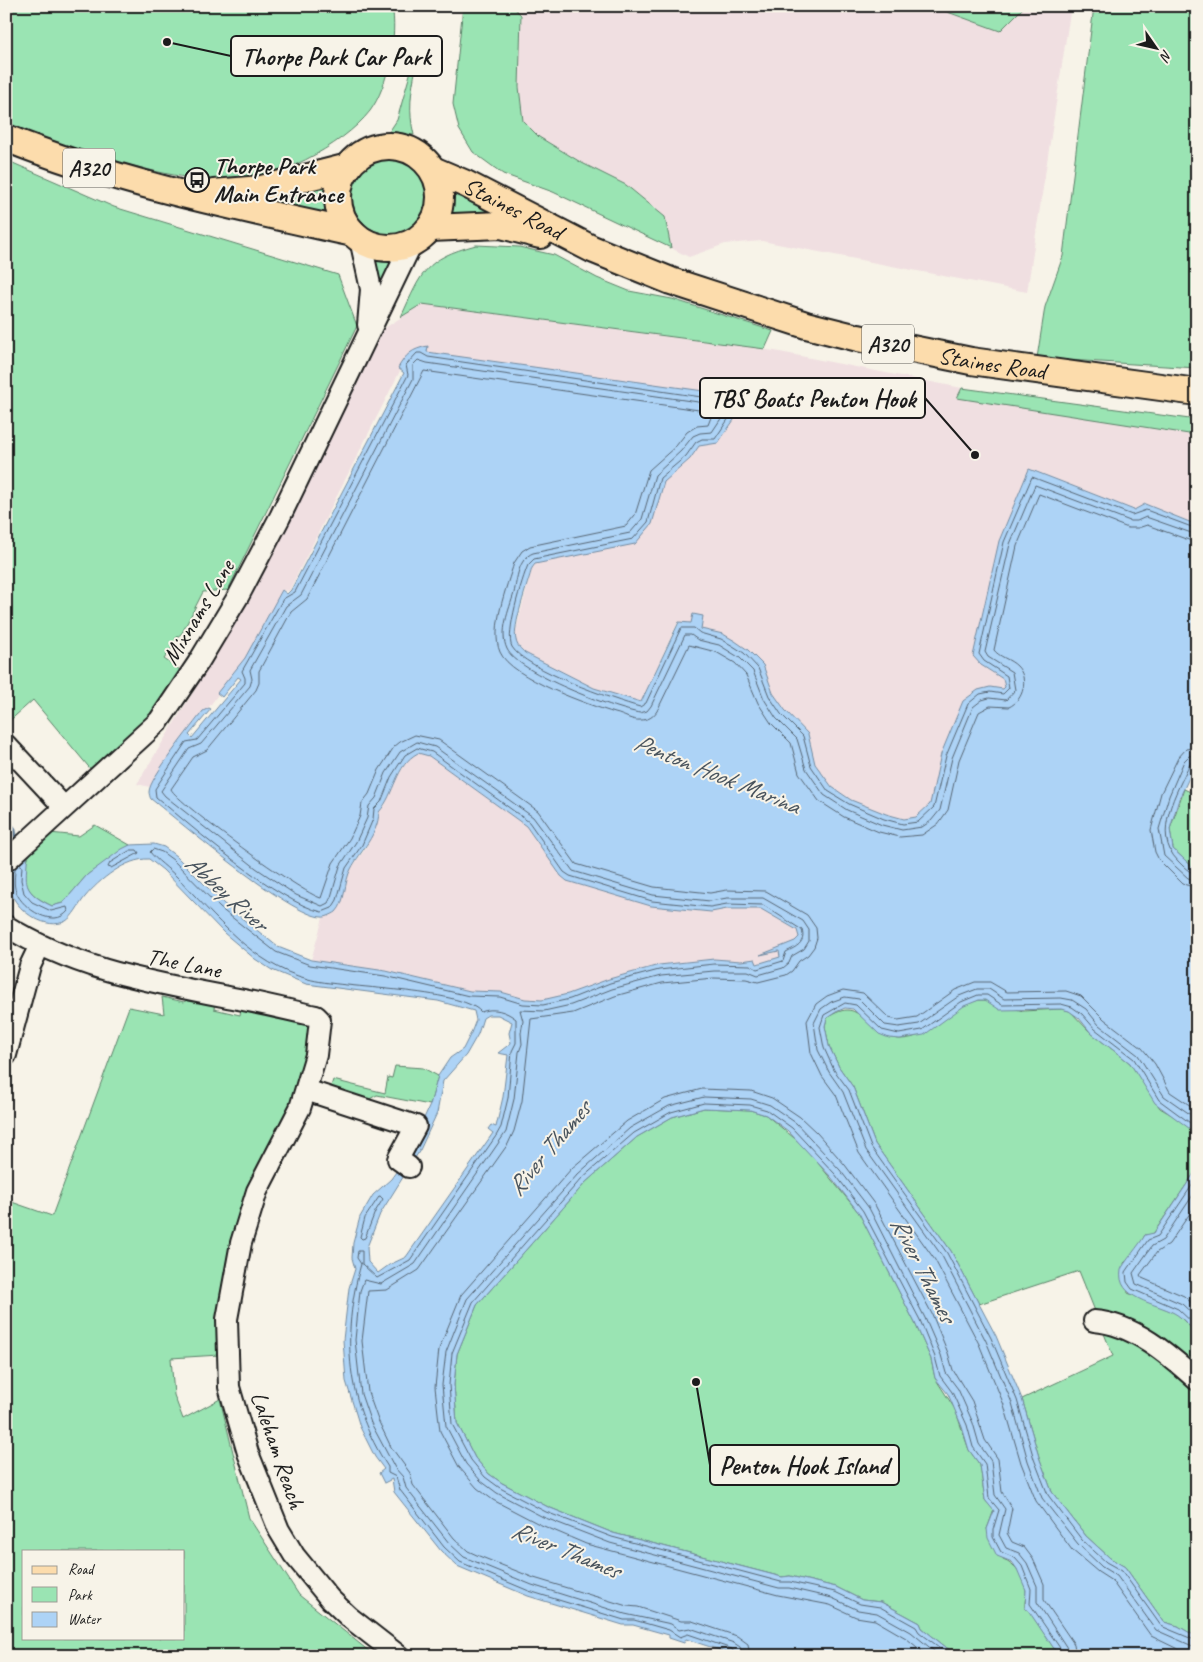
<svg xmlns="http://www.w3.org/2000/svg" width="1203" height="1662" font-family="Caveat,sans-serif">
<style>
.built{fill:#f0dfe1}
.green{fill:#9ae4b3;stroke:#5b8068;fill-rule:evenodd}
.water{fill:#add3f6;stroke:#738a9f;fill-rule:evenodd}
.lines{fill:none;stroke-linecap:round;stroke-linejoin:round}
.shore{stroke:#566573;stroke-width:1}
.stream{stroke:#738a9f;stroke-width:4.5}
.minor-casing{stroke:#1c1c1c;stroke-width:24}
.major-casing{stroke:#1c1c1c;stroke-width:30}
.minor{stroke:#f7f3e8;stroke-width:20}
.major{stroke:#fcdcac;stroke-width:26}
.labels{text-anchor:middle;stroke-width:4;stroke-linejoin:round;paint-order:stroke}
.shield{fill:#f7f3e8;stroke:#5e5c59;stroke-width:1}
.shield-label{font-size:22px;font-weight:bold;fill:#1c1c1c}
.poi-label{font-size:24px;font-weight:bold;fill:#1c1c1c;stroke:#f7f3e8;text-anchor:start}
.street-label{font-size:24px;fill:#1c1c1c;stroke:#f7f3e8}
.water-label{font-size:25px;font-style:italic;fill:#48535d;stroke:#f7f3e8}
.leader{fill:none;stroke:#1c1c1c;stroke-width:2}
.callout-dot{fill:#1c1c1c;stroke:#f7f3e8;stroke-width:2}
.callout{fill:#f7f3e8;stroke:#1c1c1c;stroke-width:2}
.callout-label{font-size:25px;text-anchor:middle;font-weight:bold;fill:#1c1c1c}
</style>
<rect width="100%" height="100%" fill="#f7f3e8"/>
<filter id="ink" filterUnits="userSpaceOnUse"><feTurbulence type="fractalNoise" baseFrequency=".02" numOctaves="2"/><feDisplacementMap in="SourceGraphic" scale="10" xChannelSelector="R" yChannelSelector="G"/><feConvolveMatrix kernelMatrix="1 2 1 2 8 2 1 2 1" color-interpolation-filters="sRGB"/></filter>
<g filter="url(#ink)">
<g class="built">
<path d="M 522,6 L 931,6 L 1000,31 L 1025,6 L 1071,6 L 1027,292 L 762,241 L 725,244 L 689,257 L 671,248 L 665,217 L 626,185 L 582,163 L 539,137 L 523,121 L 519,87 Z"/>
<path d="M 422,304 L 775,351 L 992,394 L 1197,420 L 1197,525 L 1145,504 L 1134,510 L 1029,469 L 999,541 L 981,665 L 1003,679 L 1005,687 L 1003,689 L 990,687 L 941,754 L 930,804 L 916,817 L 904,819 L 886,814 L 851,800 L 832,787 L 815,764 L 808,734 L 785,710 L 773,693 L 763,665 L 748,650 L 701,629 L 703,617 L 691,624 L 678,622 L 641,702 L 594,688 L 525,653 L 517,645 L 515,638 L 517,626 L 532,568 L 535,564 L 579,554 L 635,543 L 656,510 L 663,482 L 690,459 L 699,446 L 718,443 L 736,417 L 725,395 L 427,352 L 428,347 L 398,368 L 401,369 L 289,591 L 282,590 L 245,658 L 150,787 L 137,784 L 226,638 L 285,529 L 380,331 Z"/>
<path d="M 418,753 L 429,756 L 526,826 L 561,876 L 567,881 L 651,906 L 711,912 L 727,909 L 761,909 L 797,930 L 799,937 L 795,941 L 778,949 L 781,957 L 756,964 L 755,959 L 741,961 L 714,959 L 659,965 L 609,979 L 568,994 L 542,1000 L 524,999 L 501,992 L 470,991 L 386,971 L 311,960 L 323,918 L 336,912 L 341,901 L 350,870 L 366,848 L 378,820 L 379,812 L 385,805 L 396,779 L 409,758 Z"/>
</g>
<g class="green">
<path d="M 6,6 L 392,6 C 398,35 388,87 370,111 C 342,147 273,181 228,184 C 216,184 202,180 191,178 C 127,168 66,147 6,124 Z"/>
<path d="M 463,6 L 512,6 L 521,15 L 519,87 L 523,121 L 539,137 L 582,163 L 626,185 L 665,217 L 671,248 L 553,192 L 503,174 L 473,152 L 459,129 L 453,104 Z"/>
<path d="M 931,6 L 1025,6 L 1000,31 Z"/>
<path d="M 1094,6 L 1197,6 L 1197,368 L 1037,358 L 1045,307 L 1063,256 Z"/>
<path d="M 412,67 L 416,68 C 411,91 408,111 414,135 L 389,132 L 397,120 Z"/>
<circle cx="390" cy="196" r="38"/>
<path d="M 6,160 L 114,207 L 338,275 L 357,326 L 228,590 L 203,592 L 182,633 L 175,639 L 177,641 L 164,659 L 180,670 L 151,715 L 131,738 L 93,772 L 33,700 L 6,724 Z"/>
<path d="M 335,178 L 333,209 L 339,223 L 231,199 Z"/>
<path d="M 449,184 L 506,215 L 444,217 Z"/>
<path d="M 476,245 L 519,247 L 554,255 L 597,278 L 629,291 L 672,299 L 773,331 L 765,349 L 422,304 L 401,317 C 422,272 424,259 476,245 Z"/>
<path d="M 368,250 L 385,255 L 398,255 L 377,290 Z"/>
<path d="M 962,388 L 1197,420 L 1197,437 L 1189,434 L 957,398 Z"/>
<path d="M 1184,789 L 1197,795 L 1197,871 L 1173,849 L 1170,829 Z"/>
<path d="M 95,825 L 130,845 L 87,875 L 63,903 L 52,906 C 31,896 19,885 27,860 C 30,851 44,840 50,833 L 79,836 Z"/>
<path d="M 162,997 L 184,1002 L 190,998 L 215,1000 L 214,1009 L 240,1015 L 242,1003 L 313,1025 L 294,1109 L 263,1162 L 219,1355 L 171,1358 L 174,1395 L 183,1419 L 220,1399 L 249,1518 L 299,1595 L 375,1656 L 6,1656 L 6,1200 L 52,1216 L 129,1007 L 164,1014 ZM 24,1551 L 184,1551 L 184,1638 L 24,1638 Z"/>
<path d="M 979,1000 L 985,1000 L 1023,1011 L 1061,1009 L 1070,1011 L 1091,1033 L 1130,1063 L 1160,1108 L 1180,1120 L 1197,1134 L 1197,1169 L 1153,1234 L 1145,1235 L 1135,1253 L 1124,1263 L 1128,1293 L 1176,1313 L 1197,1334 L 1197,1637 L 1178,1626 L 1164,1622 L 1125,1567 L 1110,1558 L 1086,1536 L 1052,1492 L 1039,1457 L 1022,1399 L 1113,1356 L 1079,1271 L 979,1304 L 951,1251 L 875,1144 L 853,1087 L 839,1067 L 829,1046 L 825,1026 L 827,1018 C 865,992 862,1038 900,1039 C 933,1039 949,1006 979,1000 Z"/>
<path d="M 395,1066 L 423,1068 L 438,1076 L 430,1105 L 377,1095 L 364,1102 L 330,1089 L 333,1080 L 385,1093 L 388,1077 L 392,1078 Z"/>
<path d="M 704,1108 L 750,1110 L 766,1115 L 804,1146 L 859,1213 L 915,1323 L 931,1359 L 935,1378 L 955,1409 L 969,1450 L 980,1465 L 985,1500 L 994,1510 L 987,1529 L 1003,1559 C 1015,1563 1024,1576 1026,1589 C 1027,1595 1024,1602 1025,1609 L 1028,1609 L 1059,1656 L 957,1656 L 922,1628 L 920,1623 L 881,1602 L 862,1600 L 836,1587 L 790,1576 L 782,1577 L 613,1533 L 548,1507 L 502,1483 L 489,1474 L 475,1458 L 457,1423 L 454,1385 L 457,1354 L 477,1305 L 586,1182 L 637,1137 L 672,1117 Z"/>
</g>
<g class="water">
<path d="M 428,346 L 427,352 L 725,394 L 738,411 L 736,417 L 718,443 L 699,446 L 690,459 L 664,482 L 652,524 L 635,544 L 535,564 L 532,568 C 528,583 512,627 516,640 C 517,646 521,649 525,653 L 594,688 L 641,702 L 679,622 L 691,623 L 693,614 L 703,616 L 701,629 L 723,634 L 735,641 L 748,650 L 763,665 L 773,693 L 785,710 L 808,734 L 815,764 L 832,787 L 851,800 L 886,814 L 904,819 L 916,817 L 930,804 L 941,754 L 963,701 L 978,690 L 990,687 L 1003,689 L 1005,687 L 1003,679 L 981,665 L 973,656 L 999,541 L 1029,469 L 1134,510 L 1145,504 L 1197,525 L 1197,761 L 1179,799 L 1170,829 L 1173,849 L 1197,871 L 1197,1134 L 1155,1103 L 1130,1063 L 1091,1033 L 1079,1018 L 1069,1011 L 1061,1009 L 1000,1010 L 985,1000 L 979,1000 L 964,1006 L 924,1035 L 900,1039 L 889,1038 L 879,1034 L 853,1009 L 845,1008 L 836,1012 L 827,1018 L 825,1026 L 829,1046 L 839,1067 L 853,1087 L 875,1144 L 951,1251 L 996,1336 L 1022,1399 L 1039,1457 L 1052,1492 L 1086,1536 L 1110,1558 L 1125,1567 L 1164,1622 L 1178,1626 L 1197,1637 L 1197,1656 L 1059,1656 L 1028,1610 L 1025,1609 L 1026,1590 L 1017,1569 L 1012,1562 L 997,1556 L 988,1538 L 987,1529 L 994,1511 L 985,1500 L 980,1465 L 969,1450 L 962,1427 L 948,1394 L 935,1378 L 931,1359 L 915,1323 L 859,1213 L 831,1177 L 788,1131 L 766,1115 L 750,1110 L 704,1108 L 672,1117 L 637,1137 L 586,1182 L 477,1305 L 457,1354 L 454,1385 L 457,1423 L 475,1458 L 489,1474 L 502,1483 L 548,1507 L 613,1533 L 782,1577 L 790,1576 L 836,1587 L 862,1600 L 881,1602 L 920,1623 L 922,1628 L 957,1656 L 746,1656 L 735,1655 L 686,1639 L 684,1643 L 669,1638 L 669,1635 L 633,1625 L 623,1625 L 528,1596 L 457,1566 L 441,1551 L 394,1492 L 392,1479 L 384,1483 L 379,1473 L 384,1469 L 375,1457 L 360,1427 L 346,1381 L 343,1340 L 349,1288 L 355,1269 L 352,1258 L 353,1243 L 360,1217 L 373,1195 L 391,1179 L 406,1158 L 430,1105 L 438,1076 L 450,1058 L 463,1049 L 471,1033 L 476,1020 L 474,1011 L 438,1001 L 306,984 L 272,970 L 255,959 L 224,933 L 163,870 L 149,859 C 126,858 99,880 85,897 C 79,904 73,917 66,921 C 47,931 19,912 12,895 C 8,885 10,875 10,865 L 27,848 C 29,880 16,889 52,906 L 63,903 L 87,875 L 122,849 L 130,845 L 154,844 L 164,847 L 176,856 L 224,904 L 278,947 L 311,960 L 386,971 L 470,991 L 501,992 L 525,999 L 542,1000 L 568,994 L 609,979 L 659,965 L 714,959 L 741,961 L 755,959 L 757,964 L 780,957 L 779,951 L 760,955 L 795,941 L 799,937 L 797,930 L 761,909 L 727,909 L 711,912 L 651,906 L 567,881 L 561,876 L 526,826 L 429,756 L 418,753 C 395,765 395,794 379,812 C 378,835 361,850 351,869 C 344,881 346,902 336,912 C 333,914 325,918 322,917 C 291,917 180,822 151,799 C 150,798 149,793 149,792 C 149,778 193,725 203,711 L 209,708 L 211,709 L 189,735 L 192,738 L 241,679 L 238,677 L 222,697 L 217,693 L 245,658 L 282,590 L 287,594 L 291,590 L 404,373 L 398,368 C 406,354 412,349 428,346 ZM 488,1015 L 498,1015 L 512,1022 L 509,1033 L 511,1043 L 498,1053 L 508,1055 L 503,1097 L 496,1127 L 491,1125 L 488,1129 L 493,1133 L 406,1257 L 389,1265 L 378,1273 L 368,1262 L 367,1247 L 380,1214 L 420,1150 L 437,1113 L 443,1081 L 466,1055 L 478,1034 L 483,1018 Z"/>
<path d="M 1197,1169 L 1197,1334 C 1190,1327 1182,1317 1174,1313 C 1156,1303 1116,1299 1121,1270 C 1122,1265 1141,1243 1145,1235 L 1154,1233 Z"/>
</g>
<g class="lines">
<g class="shore">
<path d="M 1197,747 L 1186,749 L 1178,758 L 1161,793 L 1151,830 L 1155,852 L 1159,860 L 1183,884 L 1197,888"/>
<path d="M 1197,754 L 1189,756 L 1184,761 L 1169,796 L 1159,829 L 1164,856 L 1188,878 L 1197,880"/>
<path d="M 1197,761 L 1190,763 C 1177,792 1151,834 1178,861 C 1183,866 1189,873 1197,874"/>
<path d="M 131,850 L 137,850 L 139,853 L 111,868 L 108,867 L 110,863 Z"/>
<path d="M 15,868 C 15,876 13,884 16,892 C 23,909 54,929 68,911 L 67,907 L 51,911 L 32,902 L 24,893 L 21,880 L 22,866 L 19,864"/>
<path d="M 1197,1110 L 1170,1092 L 1155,1064 L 1142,1048 L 1104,1019 L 1081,996 L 1066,991 L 1007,992 L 990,982 L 975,982 L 955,990 L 917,1017 L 898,1020 L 889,1018 L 863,993 L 843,990 L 827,996 L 816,1004 L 807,1021 L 811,1053 L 822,1076 L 836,1095 L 859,1153 L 935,1260 L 979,1344 L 1004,1405 L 1021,1463 L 1036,1501 L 1072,1550 L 1098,1572 L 1112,1581 L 1151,1636 L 1188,1654 L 1197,1655"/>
<path d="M 1197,1119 L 1164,1096 L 1138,1055 L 1099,1025 L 1086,1009 L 1072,1000 L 1061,998 L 1004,999 L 989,989 L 977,989 L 959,996 L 919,1024 L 899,1027 L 885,1025 L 859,999 L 845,997 L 831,1002 L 821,1009 L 814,1023 L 818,1050 L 829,1072 L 843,1092 L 866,1150 L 942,1256 L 986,1341 L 1012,1403 L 1028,1461 L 1042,1498 L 1078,1544 L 1102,1567 L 1117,1576 L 1156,1630 L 1197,1648"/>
<path d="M 1197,1128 L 1159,1100 L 1134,1059 L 1095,1029 L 1082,1014 L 1072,1007 L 1061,1004 L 1002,1005 L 987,995 L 978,995 L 961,1002 L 922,1030 L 899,1034 L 882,1030 L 856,1005 L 845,1003 L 824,1015 L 820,1027 L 824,1048 L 834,1070 L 849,1090 L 871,1147 L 947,1253 L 991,1338 L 1017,1400 L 1034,1459 L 1048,1495 L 1082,1540 L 1106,1562 L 1122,1571 L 1161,1626 L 1197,1641"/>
<path d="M 1197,1178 L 1158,1236 L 1148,1240 L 1126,1272 L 1127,1282 L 1132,1289 L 1178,1309 L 1197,1327"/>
<path d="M 1197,1189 L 1163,1240 L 1152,1246 L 1133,1273 L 1136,1284 L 1182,1304 L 1197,1318"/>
<path d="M 380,1196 L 383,1199 L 375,1212 L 365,1238 L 362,1239 L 360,1237 L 365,1218 Z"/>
<path d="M 1197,1203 L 1169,1244 L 1157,1252 L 1140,1275 L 1142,1278 L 1184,1296 L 1197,1308"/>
<path d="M 736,1656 L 732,1649 L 688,1634 L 680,1637 L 669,1630 L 634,1620 L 624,1620 L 529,1591 L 460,1562 L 444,1547 L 400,1490 L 396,1477 L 388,1473 L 388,1467 C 346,1402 341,1337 361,1264 L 357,1258 L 358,1251 L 362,1251 L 362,1264 L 377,1278 L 410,1260 L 496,1136 L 501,1127 L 508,1098 L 512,1051 L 516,1043 L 516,1019 C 506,1011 493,1007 481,1012 C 460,988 343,989 308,979 C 253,965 215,916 177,877 C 169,869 155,859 150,852 L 153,849 L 162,852 L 173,860 L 220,908 L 276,952 L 310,965 L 385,976 L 469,996 L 500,997 L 523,1004 L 543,1005 L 570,999 L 610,983 L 659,970 L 714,964 L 750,965 L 757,969 L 783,961 L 786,952 C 796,947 806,943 802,930 L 763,905 L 727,904 L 710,907 L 652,901 L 570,876 L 564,872 L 529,822 L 432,752 L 417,748 L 405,755 L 391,777 L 381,802 L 374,809 L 373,819 L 362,845 L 346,868 L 337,900 L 332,908 L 322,912 C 279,903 192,827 156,797 L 155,789 L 186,742 L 197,740 L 245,683 L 245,678 L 242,671 L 283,599 L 295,592 L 408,375 L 406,365 L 417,353 L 421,353 L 428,357 L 722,400 L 732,411 L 731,415 L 715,439 L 702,439 L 696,442 L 686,456 L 660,478 L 648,522 L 633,539 L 534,559 L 528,565 C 522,579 505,634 512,647 C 525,669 614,700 640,707 L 646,703 L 681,628 L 694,628 L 700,633 L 721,639 L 733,646 L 744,653 L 758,668 L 769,696 L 781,714 L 803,736 L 811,766 L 828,791 L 849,804 L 884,819 L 903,824 L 918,822 L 934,807 L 946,756 L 968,704 L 980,694 L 990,692 L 1003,694 L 1009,688 L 1007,676 L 984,661 L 979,654 L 1004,542 L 1032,477 L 1132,515 L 1146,510 L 1197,529"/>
<path d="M 743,1656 L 740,1647 L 734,1643 L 690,1628 L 679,1630 L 671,1624 L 625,1614 L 532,1585 L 464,1557 L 449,1543 L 406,1488 L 403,1477 L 395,1468 L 371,1423 L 361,1394 L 355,1340 L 360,1291 L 364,1280 L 381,1284 L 415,1264 L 506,1132 L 514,1099 L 519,1052 L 522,1044 L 521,1033 L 523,1021 L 520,1010 L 544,1011 L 571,1005 L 612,989 L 661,976 L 714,971 L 748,971 L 758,975 L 783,968 L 789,963 L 792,956 L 804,949 L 809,941 L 809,930 L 803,921 L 763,898 L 727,898 L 710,901 L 653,895 L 573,871 L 533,817 L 435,747 L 417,742 L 400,752 L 386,773 L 376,798 L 369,806 L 367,818 L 356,842 L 340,866 L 331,897 L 328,903 L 322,906 L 296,895 L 256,868 L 165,796 L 161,791 L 189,749 L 201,744 L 250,686 L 252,679 L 250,670 L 286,606 L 301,595 L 413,379 L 413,365 L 418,360 L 427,363 L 719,405 L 724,414 L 712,432 L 700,433 L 693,436 L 681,451 L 655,475 L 642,519 L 630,533 L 533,553 C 518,559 517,579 514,593 C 509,610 499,632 507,649 C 518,673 614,709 640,713 L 647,711 L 651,706 L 685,635 L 691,635 L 698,640 L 719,645 L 740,658 L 753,671 L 764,699 L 776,718 L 797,739 L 806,769 L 824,795 L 847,810 L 882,825 L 902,830 L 922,827 L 931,821 L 940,810 L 952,758 L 973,707 L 982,700 L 989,698 L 1006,700 L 1015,690 L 1012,672 L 988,657 L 985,652 L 1010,544 L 1035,485 L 1130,521 L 1137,521 L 1146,517 L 1197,535"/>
<path d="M 750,1656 L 748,1644 L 737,1636 L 692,1621 L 681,1621 L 638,1607 L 627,1606 L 534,1578 L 479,1556 L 468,1551 L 454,1538 L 413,1485 L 410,1473 L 391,1447 L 378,1420 L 368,1392 L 362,1341 L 368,1291 L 387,1290 L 419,1270 L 508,1144 L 514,1131 L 522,1101 L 531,1019 L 573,1013 L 615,996 L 662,983 L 714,978 L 746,979 L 758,982 L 786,975 L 792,971 L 799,961 L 808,955 L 814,947 L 817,938 L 816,928 L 807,915 L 766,891 L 727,890 L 710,893 L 654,887 L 576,864 L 538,811 L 439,740 L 415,735 L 400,742 L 394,747 L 379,770 L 369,794 L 362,803 L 360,816 L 350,838 L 333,863 L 321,898 C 303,894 177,803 171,789 L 193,757 L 207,750 L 256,690 L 259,683 L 259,671 L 291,612 L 307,599 L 424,371 L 713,412 L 708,425 L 697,426 L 687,432 L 676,446 L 649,470 L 635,515 L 626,526 L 530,546 L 522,551 L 514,563 C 507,586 490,629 500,652 C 511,678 589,705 615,713 C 624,715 632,721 641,720 C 648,720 653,717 657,711 L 689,645 L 716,652 L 735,663 L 746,675 L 758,703 L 771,723 L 791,743 L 799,773 L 819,801 L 844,817 L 879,832 L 900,837 L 922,835 L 938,824 L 948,810 L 959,760 L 979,712 L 990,706 L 1009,707 C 1024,700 1029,678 1017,666 C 1010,659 999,657 994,650 L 1017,546 L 1039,494 L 1128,528 L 1138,528 L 1147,525 L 1197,543"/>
<path d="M 928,1656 L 906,1638 L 875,1620 L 856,1617 L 830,1605 L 778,1595 L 586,1544 L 539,1524 L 493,1500 L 477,1488 L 459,1467 L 440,1431 L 435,1387 L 439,1349 L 461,1295 L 572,1168 L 627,1121 L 665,1099 L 702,1089 L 751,1091 L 772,1098 L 800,1117 L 817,1133 L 845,1165 L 875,1205 L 932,1314 L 948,1353 L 953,1370 L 972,1401 L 985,1440 L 998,1459 L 1002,1492 L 1012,1508 L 1007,1533 L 1012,1542 L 1024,1547 L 1033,1559 L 1044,1584 L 1044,1600 L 1074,1644 L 1076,1656"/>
<path d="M 940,1656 L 911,1632 L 877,1613 L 858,1610 L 832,1598 L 789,1588 L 779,1588 L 610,1543 L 543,1517 L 497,1493 L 481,1481 L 466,1464 L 446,1426 L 442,1385 L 446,1352 L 467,1299 L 578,1174 L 630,1128 L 669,1106 L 704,1097 L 751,1099 L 770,1105 L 796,1123 L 840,1170 L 869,1208 L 925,1318 L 941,1355 L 946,1373 L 958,1389 L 973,1423 L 979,1444 L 991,1461 L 995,1495 L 1005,1509 L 999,1535 L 1006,1548 L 1019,1553 L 1027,1563 L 1037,1586 L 1037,1602 L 1067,1648 L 1069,1656"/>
<path d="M 951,1656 L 919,1632 L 916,1627 L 880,1607 L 860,1604 L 835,1592 L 790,1582 L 781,1582 L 612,1537 L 546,1512 L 500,1488 L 485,1477 L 471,1460 L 452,1424 L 449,1385 L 452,1353 L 473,1302 L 582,1178 L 634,1133 L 671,1112 L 704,1103 L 750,1105 L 767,1110 L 792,1128 L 835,1174 L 863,1211 L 920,1320 L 935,1357 L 940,1376 L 952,1392 L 967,1425 L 973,1447 L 985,1464 L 989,1498 L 999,1510 L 993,1530 L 993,1537 L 1001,1552 L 1015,1558 L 1022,1566 L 1031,1589 L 1030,1604 L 1062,1651 L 1062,1656"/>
</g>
<path class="stream" d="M 6,819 L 14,829 L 17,844"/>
<defs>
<g id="minor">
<path d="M 360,239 L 371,289 L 368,325"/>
<path d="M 6,745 L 64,807"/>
<path d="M 6,861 L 159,721 L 198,663 L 239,595 L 280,517 L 412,243"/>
<path d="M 6,926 C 78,971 153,982 233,998 C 261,1003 288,1010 316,1016 L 320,1020 L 316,1055 L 300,1108 L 257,1191 L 241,1243 L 227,1319 L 229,1387 L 248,1453 L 279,1530 L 294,1555 L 330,1599 L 349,1617 L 399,1656"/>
<path d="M 6,1055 L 30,966 L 40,945"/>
<path d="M 306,1090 L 416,1126 L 398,1159 L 409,1167"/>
<path d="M 1094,1321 C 1134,1324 1168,1354 1197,1380"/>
</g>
<g id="major">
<path d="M 6,138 C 117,183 236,207 353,233"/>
<circle cx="389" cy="197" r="51"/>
<path id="s1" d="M 433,170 L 466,184 L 592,249 L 671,281 L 806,325 L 858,338 L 971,361 L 1197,392"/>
<path d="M 214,193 L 261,189 L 348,167"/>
<path d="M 430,228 L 501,225 L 540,235"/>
</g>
</defs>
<use href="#minor" class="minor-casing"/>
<use href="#major" class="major-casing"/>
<use href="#minor" class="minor"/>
<use href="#major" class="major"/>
</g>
</g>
<defs>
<symbol id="bus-ring" viewBox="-11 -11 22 22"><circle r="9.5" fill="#f7f3e8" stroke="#1c1c1c" stroke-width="1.5"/><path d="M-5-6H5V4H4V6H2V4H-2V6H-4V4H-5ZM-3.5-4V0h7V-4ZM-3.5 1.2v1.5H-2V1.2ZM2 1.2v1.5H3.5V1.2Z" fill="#1c1c1c"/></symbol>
</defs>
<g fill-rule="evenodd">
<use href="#bus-ring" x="183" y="166" width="28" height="28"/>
</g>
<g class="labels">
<g class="shield">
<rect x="63" y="148.5" width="52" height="39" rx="4"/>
<rect x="862" y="324.5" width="52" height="39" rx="4"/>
</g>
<g class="shield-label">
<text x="89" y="176">A320</text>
<text x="888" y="352">A320</text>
</g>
<g class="poi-label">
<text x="214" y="174">Thorpe Park<tspan x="214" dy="28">Main Entrance</tspan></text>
</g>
<g class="street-label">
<text dy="8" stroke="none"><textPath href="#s1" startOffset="89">Staines Road</textPath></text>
<text dy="8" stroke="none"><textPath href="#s1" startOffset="595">Staines Road</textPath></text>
<text transform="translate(198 612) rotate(-59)" y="8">Mixnams Lane</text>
<text transform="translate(184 963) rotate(11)" y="8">The Lane</text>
<text transform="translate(278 1450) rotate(71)" y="8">Laleham Reach</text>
</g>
<g class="water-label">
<text transform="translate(717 773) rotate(22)" y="9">Penton Hook Marina</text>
<text transform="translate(227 892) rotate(42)" y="9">Abbey River</text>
<text transform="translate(548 1148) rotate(-50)" y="9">River Thames</text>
<text transform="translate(924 1269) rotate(63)" y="9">River Thames</text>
<text transform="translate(566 1549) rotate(22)" y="9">River Thames</text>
</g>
</g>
<path class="leader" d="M167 42L231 56M975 455L925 398M696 1382L710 1465"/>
<g class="callout-dot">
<circle cx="167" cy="42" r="5"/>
<circle cx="975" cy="455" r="5"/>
<circle cx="696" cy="1382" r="5"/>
</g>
<g class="callout">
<rect x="231" y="36" width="211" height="40" rx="5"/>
<rect x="700" y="378" width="225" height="40" rx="5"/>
<rect x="710" y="1445" width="189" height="40" rx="5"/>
</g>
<g class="callout-label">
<text x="336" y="65">Thorpe Park Car Park</text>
<text x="813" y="407">TBS Boats Penton Hook</text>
<text x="804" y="1474">Penton Hook Island</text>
</g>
<rect width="1203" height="1662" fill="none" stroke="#f7f3e8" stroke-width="25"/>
<rect x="12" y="12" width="1178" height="1637" fill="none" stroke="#1c1c1c" stroke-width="2" filter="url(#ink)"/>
<rect x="22" y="1550" width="162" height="90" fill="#f7f3e8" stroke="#9f9d96"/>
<rect x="32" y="1566" width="25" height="8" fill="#fcdcac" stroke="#9f9d96"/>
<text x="68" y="1574" font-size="15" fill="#1c1c1c">Road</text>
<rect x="32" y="1587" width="25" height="15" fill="#9ae4b3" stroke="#9f9d96"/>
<text x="68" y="1600" font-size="15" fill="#1c1c1c">Park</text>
<rect x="32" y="1612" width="25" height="15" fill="#add3f6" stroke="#9f9d96"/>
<text x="68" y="1624" font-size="15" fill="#1c1c1c">Water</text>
<g transform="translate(1156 48) rotate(124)" stroke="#f7f3e8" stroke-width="4" paint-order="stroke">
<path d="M0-4L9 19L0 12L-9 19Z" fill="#1c1c1c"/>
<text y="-8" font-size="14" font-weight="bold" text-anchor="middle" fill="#1c1c1c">N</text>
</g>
</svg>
